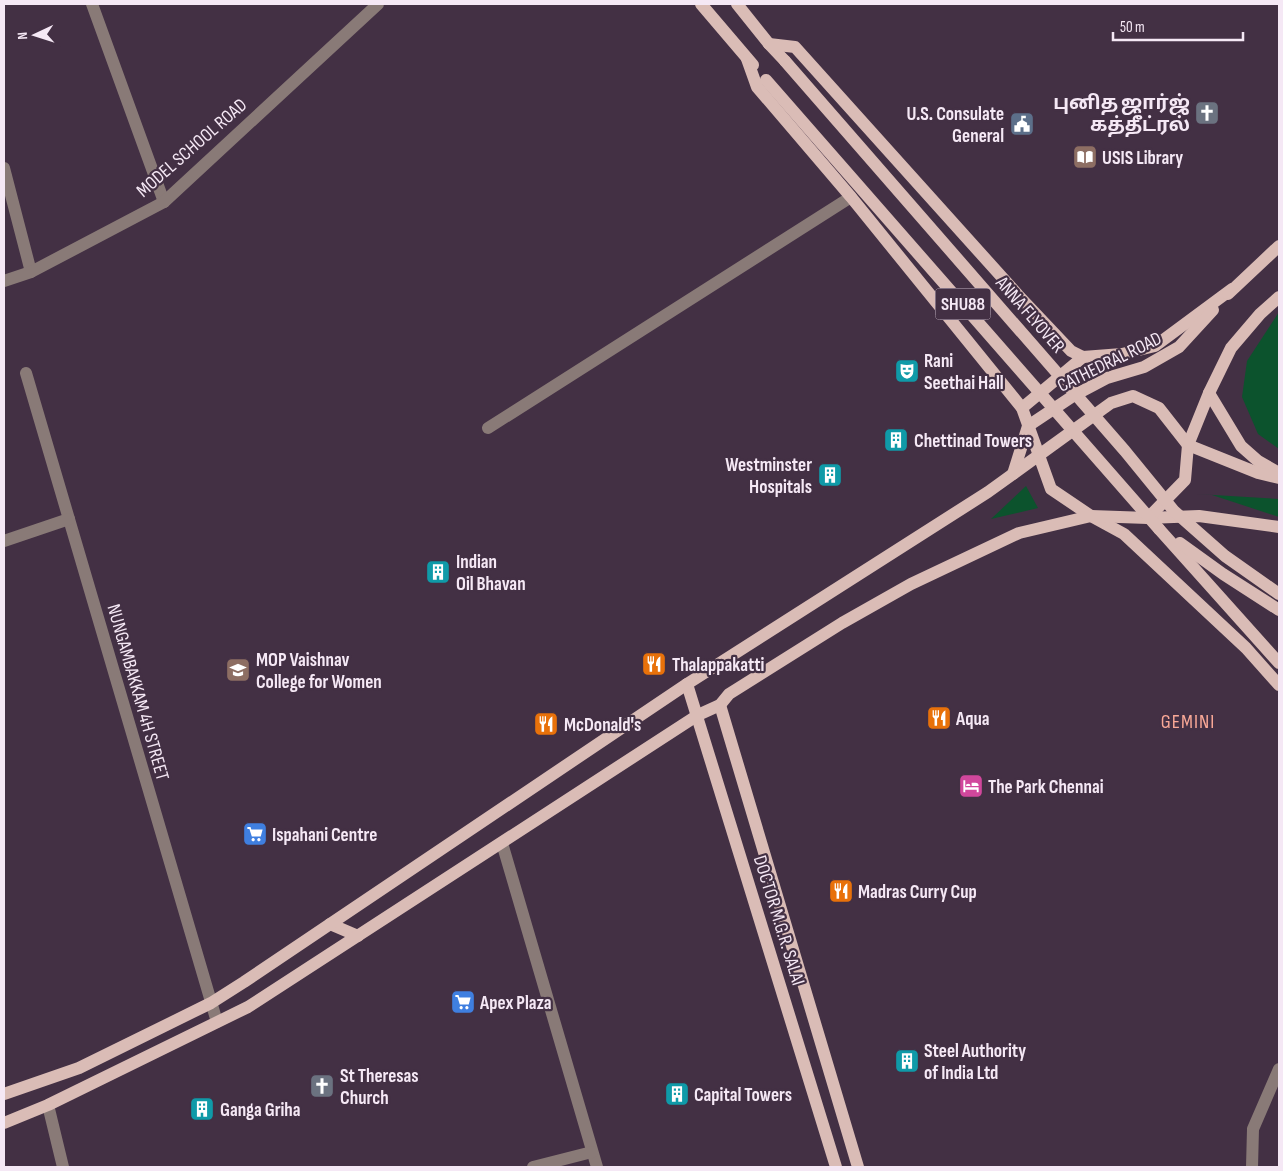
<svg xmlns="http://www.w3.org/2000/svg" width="1283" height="1171" font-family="'Sofia Sans Condensed','Noto Sans Tamil',sans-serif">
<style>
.green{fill:#0c532d}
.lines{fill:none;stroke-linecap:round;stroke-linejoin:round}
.minor{stroke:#897a77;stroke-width:12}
.major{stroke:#dabcb6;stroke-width:12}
.major-bridge{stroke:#dabcb6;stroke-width:12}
.labels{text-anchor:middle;stroke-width:4.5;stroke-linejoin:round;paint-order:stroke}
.shield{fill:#433044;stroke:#c0b1c0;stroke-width:1}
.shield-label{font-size:18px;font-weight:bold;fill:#f5e8f5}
.poi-label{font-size:19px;font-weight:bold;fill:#f5e8f5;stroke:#433044;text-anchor:start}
.street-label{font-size:19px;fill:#f5e8f5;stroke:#433044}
.neighbourhood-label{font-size:20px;letter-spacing:1px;fill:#faa997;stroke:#433044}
</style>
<rect width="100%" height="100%" fill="#433044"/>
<g class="green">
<path d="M 1279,312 L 1279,449 L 1258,434 L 1242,397 L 1247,361 Z"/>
<path d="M 1026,486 L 1038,508 L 991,519 Z"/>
<path d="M 1197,494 L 1279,499 L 1279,517 L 1212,495 Z"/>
</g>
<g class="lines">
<g class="minor">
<path d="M 92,4 L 164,202"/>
<path d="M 4,168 L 31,272"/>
<path d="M 4,281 L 31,272 L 164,202 L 378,4"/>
<path d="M 26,373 L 217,1022"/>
<path d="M 488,428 L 851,197"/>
<path d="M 4,541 L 69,519"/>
<path d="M 502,843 L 597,1167"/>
<path d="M 48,1105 L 63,1167"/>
<path d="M 533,1167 L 592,1152"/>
<path d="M 1252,1167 L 1253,1129 L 1279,1069"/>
</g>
<g class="major">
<path d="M 701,4 L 753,65"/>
<path d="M 737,4 L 769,44 L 785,61"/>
<path d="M 769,44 L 795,47 L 1018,295 L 1071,351 L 1083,357 L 1122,354 L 1155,346 L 1232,289"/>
<path d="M 747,59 L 757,87 L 851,197 L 1022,408 L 1051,489 L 1091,516 L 1124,534 L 1246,648 L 1279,685"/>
<path d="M 1228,294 L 1279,246"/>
<path d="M 1209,393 L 1241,446 L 1258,461 L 1279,473"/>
<path d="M 1022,408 L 1083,357"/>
<path d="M 1013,474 L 1028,426 L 1073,396 L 1107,378 L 1144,367 L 1179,347 L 1213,310"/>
<path d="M 1148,518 L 1199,516 L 1279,527"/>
<path d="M 1159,529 L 1279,663"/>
<path d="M 1180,543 L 1223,574 L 1279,610"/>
<path d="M 687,684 L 836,1167"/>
<path d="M 720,705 L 858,1167"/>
<path d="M 330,924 L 358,936"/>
<path d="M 4,1094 L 79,1068 L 211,1003 L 244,982 L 687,684 L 988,492 L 1111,403 L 1133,396 L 1159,408 L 1188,445 L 1258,473 L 1279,478"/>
<path d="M 4,1123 L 48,1105 L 248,1007 L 698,715 L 720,705 L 729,694 L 842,623 L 911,584 L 1019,533 L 1091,516 L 1148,518 L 1185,480 L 1188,445 L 1209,393 L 1231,348 L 1260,314 L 1279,297"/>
</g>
<g class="major-bridge">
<path d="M 785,61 L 1125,451 L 1174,511 L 1225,556 L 1279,594"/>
<path d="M 766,80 L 1159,529"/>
</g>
</g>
<defs>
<symbol id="church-square" viewBox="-11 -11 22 22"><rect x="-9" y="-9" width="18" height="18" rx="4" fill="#6b7280" stroke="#433044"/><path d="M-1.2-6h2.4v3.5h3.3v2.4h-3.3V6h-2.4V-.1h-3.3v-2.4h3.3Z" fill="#fff"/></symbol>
<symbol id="civic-square" viewBox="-11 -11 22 22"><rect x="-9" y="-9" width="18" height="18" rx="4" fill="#5c6f8a" stroke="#433044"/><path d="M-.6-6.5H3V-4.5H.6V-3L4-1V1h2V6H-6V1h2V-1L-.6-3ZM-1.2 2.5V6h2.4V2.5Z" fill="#fff"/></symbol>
<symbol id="library-square" viewBox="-11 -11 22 22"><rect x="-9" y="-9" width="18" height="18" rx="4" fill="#8d6e63" stroke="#433044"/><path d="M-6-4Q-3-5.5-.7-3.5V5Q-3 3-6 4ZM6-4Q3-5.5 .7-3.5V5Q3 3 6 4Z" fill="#fff"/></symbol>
<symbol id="theatre-square" viewBox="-11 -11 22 22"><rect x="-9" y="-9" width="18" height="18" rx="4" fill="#0f9aa8" stroke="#433044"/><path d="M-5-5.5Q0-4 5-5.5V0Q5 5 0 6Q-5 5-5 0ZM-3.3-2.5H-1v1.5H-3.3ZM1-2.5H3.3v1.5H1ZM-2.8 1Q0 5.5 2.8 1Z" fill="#fff"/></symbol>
<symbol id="building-square" viewBox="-11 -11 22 22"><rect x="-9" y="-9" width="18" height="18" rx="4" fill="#0f9aa8" stroke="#433044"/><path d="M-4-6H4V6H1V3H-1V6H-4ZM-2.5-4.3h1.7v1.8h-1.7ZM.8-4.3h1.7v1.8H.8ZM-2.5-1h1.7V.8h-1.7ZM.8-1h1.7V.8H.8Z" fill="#fff"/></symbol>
<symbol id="restaurant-square" viewBox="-11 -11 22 22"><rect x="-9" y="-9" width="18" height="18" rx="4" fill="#e8710a" stroke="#433044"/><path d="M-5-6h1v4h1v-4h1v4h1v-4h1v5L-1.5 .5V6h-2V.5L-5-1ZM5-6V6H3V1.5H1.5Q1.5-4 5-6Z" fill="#fff"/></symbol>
<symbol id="university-square" viewBox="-11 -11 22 22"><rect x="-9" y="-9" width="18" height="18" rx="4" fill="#8d6e63" stroke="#433044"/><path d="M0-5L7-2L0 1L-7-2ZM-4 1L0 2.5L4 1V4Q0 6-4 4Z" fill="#fff"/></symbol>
<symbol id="hotel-square" viewBox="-11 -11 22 22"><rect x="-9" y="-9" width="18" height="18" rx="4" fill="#d1479c" stroke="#433044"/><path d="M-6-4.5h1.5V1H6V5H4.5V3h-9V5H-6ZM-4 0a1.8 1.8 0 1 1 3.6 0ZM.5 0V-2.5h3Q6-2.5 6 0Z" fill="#fff"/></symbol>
<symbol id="supermarket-square" viewBox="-11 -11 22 22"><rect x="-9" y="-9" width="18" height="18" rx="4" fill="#3f7fe0" stroke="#433044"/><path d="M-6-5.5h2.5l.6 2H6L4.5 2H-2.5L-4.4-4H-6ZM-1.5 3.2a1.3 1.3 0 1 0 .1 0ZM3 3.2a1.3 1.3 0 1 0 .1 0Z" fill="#fff"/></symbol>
</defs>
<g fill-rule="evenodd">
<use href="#church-square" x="1193" y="99" width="28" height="28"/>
<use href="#civic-square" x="1008" y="110" width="28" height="28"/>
<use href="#library-square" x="1071" y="143" width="28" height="28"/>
<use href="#theatre-square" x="893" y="357" width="28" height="28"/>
<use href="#building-square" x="882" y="426" width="28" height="28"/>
<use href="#building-square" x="816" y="461" width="28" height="28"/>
<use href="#building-square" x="424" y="558" width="28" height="28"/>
<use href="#restaurant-square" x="640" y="650" width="28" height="28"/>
<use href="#university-square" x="224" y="656" width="28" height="28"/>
<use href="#restaurant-square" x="925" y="704" width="28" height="28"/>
<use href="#restaurant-square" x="532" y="710" width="28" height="28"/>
<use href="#hotel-square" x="957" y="772" width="28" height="28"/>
<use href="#supermarket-square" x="241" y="820" width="28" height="28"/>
<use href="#restaurant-square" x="827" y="877" width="28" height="28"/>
<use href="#supermarket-square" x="449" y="988" width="28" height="28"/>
<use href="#building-square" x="893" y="1047" width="28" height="28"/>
<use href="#church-square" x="308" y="1072" width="28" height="28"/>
<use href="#building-square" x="663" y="1080" width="28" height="28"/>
<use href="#building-square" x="188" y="1095" width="28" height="28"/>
</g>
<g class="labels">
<rect class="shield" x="935.5" y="288.5" width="55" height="31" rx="4"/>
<g class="shield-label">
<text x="963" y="310">SHU88</text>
</g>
<g class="poi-label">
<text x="1190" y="109" text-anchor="end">புனித ஜார்ஜ்<tspan x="1190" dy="22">கத்தீட்ரல்</tspan></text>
<text x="1004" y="120" text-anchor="end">U.S. Consulate<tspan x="1004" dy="22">General</tspan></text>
<text x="1102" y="164">USIS Library</text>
<text x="924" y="367">Rani<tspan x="924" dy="22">Seethai Hall</tspan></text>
<text x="914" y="447">Chettinad Towers</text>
<text x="812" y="471" text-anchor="end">Westminster<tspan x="812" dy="22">Hospitals</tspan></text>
<text x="456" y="568">Indian<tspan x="456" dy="22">Oil Bhavan</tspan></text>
<text x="256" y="666">MOP Vaishnav<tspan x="256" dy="22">College for Women</tspan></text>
<text x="672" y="671">Thalappakatti</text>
<text x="956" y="725">Aqua</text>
<text x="564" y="731">McDonald's</text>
<text x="988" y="793">The Park Chennai</text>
<text x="272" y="841">Ispahani Centre</text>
<text x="858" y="898">Madras Curry Cup</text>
<text x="480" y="1009">Apex Plaza</text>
<text x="924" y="1057">Steel Authority<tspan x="924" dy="22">of India Ltd</tspan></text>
<text x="340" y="1082">St Theresas<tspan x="340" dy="22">Church</tspan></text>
<text x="694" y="1101">Capital Towers</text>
<text x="220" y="1116">Ganga Griha</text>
</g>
<g class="street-label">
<text transform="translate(191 147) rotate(-41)" y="7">MODEL SCHOOL ROAD</text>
<text transform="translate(1031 314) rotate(49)" y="7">ANNA FLYOVER</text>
<text transform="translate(1109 361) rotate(-26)" y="7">CATHEDRAL ROAD</text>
<text transform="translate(139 692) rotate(74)" y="7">NUNGAMBAKKAM 4H STREET</text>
<text transform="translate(780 920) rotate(73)" y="7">DOCTOR M.G.R. SALAI</text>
</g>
<g class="neighbourhood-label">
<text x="1188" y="728">GEMINI</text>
</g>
</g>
<rect width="1283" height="1171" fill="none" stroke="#f5e8f5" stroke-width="10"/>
<g transform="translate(35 35) rotate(266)" stroke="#433044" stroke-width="4" paint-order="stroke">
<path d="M0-4L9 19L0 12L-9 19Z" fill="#f5e8f5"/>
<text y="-8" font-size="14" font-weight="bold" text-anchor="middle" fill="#f5e8f5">N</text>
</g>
<path d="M1113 32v8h130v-8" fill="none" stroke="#f5e8f5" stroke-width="2.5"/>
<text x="1120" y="32" font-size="15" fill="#f5e8f5" stroke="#433044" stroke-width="4" paint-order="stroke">50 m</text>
</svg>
